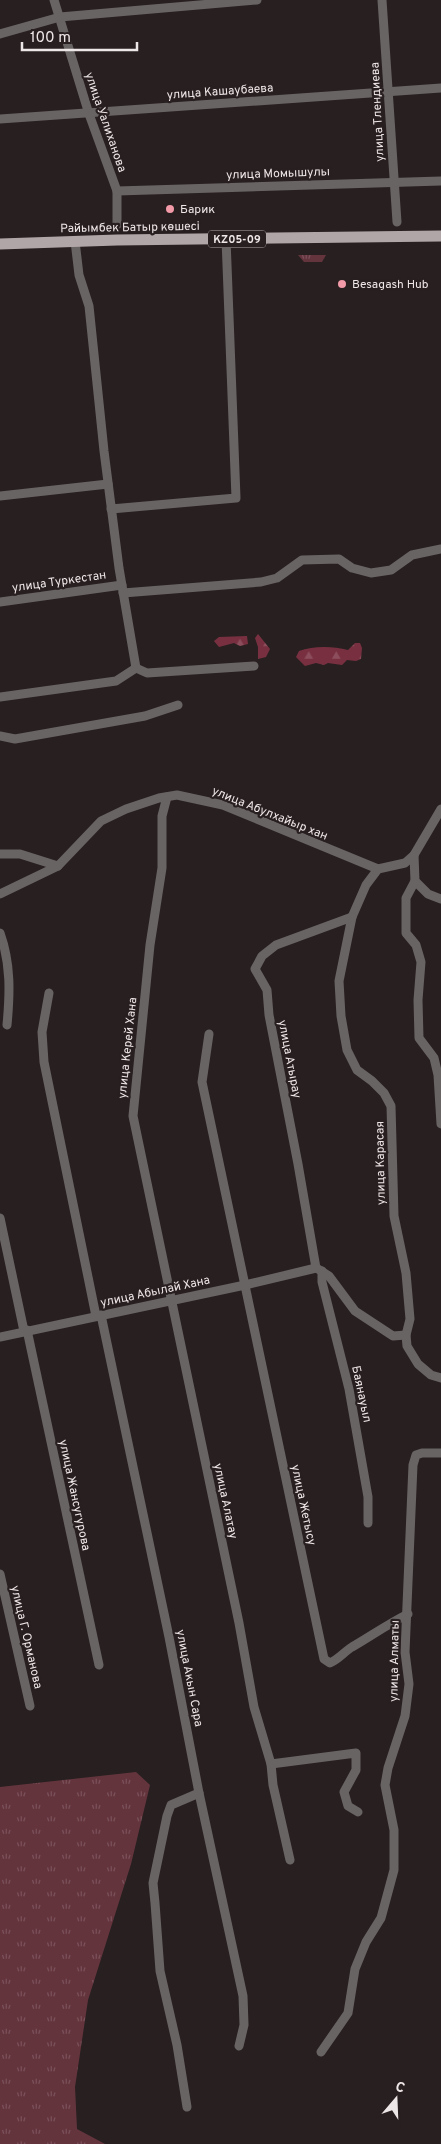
<svg xmlns="http://www.w3.org/2000/svg" width="441" height="2144" font-family="Overpass,sans-serif">
<style>
.grass{fill:url(#grass-tufts)}
.forest{fill:url(#forest-firs)}
.lines{fill:none;stroke-linecap:round;stroke-linejoin:round}
.minor{stroke:#696464;stroke-width:9}
.major{stroke:#b1a6a7;stroke-width:11}
.poi-dot{fill:#f39aa9;stroke:#281f20;stroke-width:2}
.labels{text-anchor:middle;stroke-width:4.5;stroke-linejoin:round;paint-order:stroke}
.shield{fill:#281f20;stroke:#b3abac;stroke-width:1}
.shield-label{font-size:11px;font-weight:bold;fill:#eee7e8}
.street-label{font-size:12px;fill:#eee7e8;stroke:#281f20}
.poi-label{font-size:12px;fill:#eee7e8;stroke:#281f20;text-anchor:start}
</style>
<defs>
<pattern id="grass-tufts" width="24" height="20" patternUnits="userSpaceOnUse" patternTransform="scale(1.25)"><rect width="24" height="20" fill="#64343d"/><path d="M3 7l-1-3M5 7V3M7 7l1-3M15 17l-1-3M17 17v-4M19 17l1-3" fill="none" stroke="#7a5159"/></pattern>
<pattern id="forest-firs" width="22" height="20" patternUnits="userSpaceOnUse" patternTransform="scale(1.25)"><rect width="22" height="20" fill="#783040"/><path d="M5 1l3.5 6h-7zM16 11l3.5 6h-7z" fill="#8c4e5c"/></pattern>
</defs>
<rect width="100%" height="100%" fill="#281f20"/>
<g class="grass">
<path d="M 298,255 L 326,255 L 322,262 L 304,262 Z"/>
<path d="M 136,1772 L 150,1785 L 131,1864 L 88,2000 L 75,2087 L 77,2129 L 105,2144 L 0,2144 L 0,1787 Z"/>
</g>
<g class="forest">
<path d="M 258,634 L 270,649 L 266,657 L 258,659 L 258,647 L 255,638 Z"/>
<path d="M 247,636 L 248,644 L 240,646 L 234,643 L 219,647 L 214,641 L 219,637 Z"/>
<path d="M 355,643 L 360,643 L 362,648 L 361,659 L 356,661 L 347,660 L 342,665 L 328,663 L 324,665 L 316,663 L 305,666 L 296,657 L 299,651 C 313,646 332,646 348,650 Z"/>
</g>
<g class="lines">
<g class="minor">
<path d="M 54,0 L 89,114 L 117,191 L 117,225"/>
<path d="M 382,0 L 397,222"/>
<path d="M 0,34 L 60,17 L 257,0"/>
<path d="M 0,119 L 441,88"/>
<path d="M 117,191 L 441,181"/>
<path d="M 0,496 L 108,484"/>
<path d="M 111,509 L 236,498 L 226,239"/>
<path d="M 123,593 L 261,582 L 277,578 L 302,560 L 339,559 L 352,568 L 371,573 L 391,570 L 412,555 L 441,549"/>
<path d="M 0,602 L 122,585"/>
<path d="M 136,668 L 147,673 L 254,666"/>
<path d="M 0,697 L 116,681 L 136,668 L 119,568 L 104,451 L 89,306 L 79,275 L 75,241"/>
<path d="M 0,736 L 15,739 L 145,716 L 178,705"/>
<path d="M 167,797 L 162,816 L 162,868 L 150,945 L 133,1116 L 239,1623 L 254,1707 L 271,1764 L 273,1785 L 290,1860"/>
<path d="M 441,809 L 414,855 L 405,863 L 378,869 L 366,885 L 352,917 L 339,981 L 341,1016 L 347,1050 L 357,1070 L 372,1081 L 384,1093 L 391,1106 L 394,1216 L 406,1273 L 410,1319 L 406,1335 L 407,1346 L 418,1364 L 431,1375 L 441,1378"/>
<path d="M 0,854 L 20,854 L 58,866"/>
<path d="M 414,855 L 415,881 L 428,894 L 441,899"/>
<path d="M 415,881 L 406,898 L 406,933 L 416,945 L 421,962 L 418,1000 L 419,1038 L 434,1058 L 438,1075 L 441,1124"/>
<path d="M 0,894 L 58,866 L 101,821 L 126,809 L 159,798 L 177,795 L 223,805 L 378,869"/>
<path d="M 0,933 C 11,964 10,993 7,1025"/>
<path d="M 49,993 L 42,1032 L 44,1062 L 96,1316"/>
<path d="M 209,1034 L 202,1082 L 324,1659 L 330,1663 C 339,1659 344,1652 352,1647 C 371,1636 388,1624 408,1614"/>
<path d="M 0,1218 L 24,1331"/>
<path d="M 316,1268 L 298,1164 L 269,1015 L 267,990 L 255,969 L 262,956 L 276,945 L 352,917"/>
<path d="M 318,1269 L 329,1276 L 355,1311 L 393,1336 L 406,1335"/>
<path d="M 322,1271 L 322,1282 L 349,1389 L 368,1497 L 368,1523"/>
<path d="M 101,1315 L 169,1637 L 199,1793 L 243,1996 L 244,2025 L 239,2046"/>
<path d="M 27,1330 L 99,1665"/>
<path d="M 0,1337 L 245,1285 L 316,1268"/>
<path d="M 0,1574 L 30,1706"/>
<path d="M 271,1764 L 356,1753 L 356,1770 L 344,1792 L 348,1806 L 358,1812"/>
<path d="M 321,2052 L 348,2013 L 355,1969 L 366,1942 L 381,1918 L 394,1870 L 394,1830 L 385,1785 L 388,1768 L 405,1716 L 409,1684 L 405,1652 L 413,1465 L 416,1455 L 422,1453 L 441,1453"/>
<path d="M 187,2107 L 177,2045 L 160,1971 L 155,1903 L 153,1883 L 167,1816 L 171,1805 L 199,1793"/>
</g>
<path class="major" d="M 0,244 L 117,240 L 441,236"/>
</g>
<g class="poi-dot">
<circle cx="170" cy="209" r="5"/>
<circle cx="342" cy="284" r="5"/>
</g>
<g class="labels">
<rect class="shield" x="208" y="230.5" width="58" height="17" rx="4"/>
<g class="shield-label">
<text x="237" y="243">KZ05-09</text>
</g>
<g class="street-label">
<text transform="translate(220 91) rotate(-4)" y="4">улица Кашаубаева</text>
<text transform="translate(377 112) rotate(-93)" y="4">улица Тлендиева</text>
<text transform="translate(106 122) rotate(71)" y="4">улица Уалиханова</text>
<text transform="translate(278 173) rotate(-2)" y="4">улица Момышулы</text>
<text transform="translate(130 227) rotate(-1)" y="4">Райымбек Батыр көшесі</text>
<text transform="translate(59 581) rotate(-8)" y="4">улица Туркестан</text>
<text transform="translate(270 813) rotate(22)" y="4">улица Абулхайыр хан</text>
<text transform="translate(127 1048) rotate(-84)" y="4">улица Керей Хана</text>
<text transform="translate(290 1059) rotate(79)" y="4">улица Атырау</text>
<text transform="translate(380 1163) rotate(-91)" y="4">улица Карасая</text>
<text transform="translate(155 1291) rotate(-12)" y="4">улица Абылай Хана</text>
<text transform="translate(362 1394) rotate(78)" y="4">Баянауыл</text>
<text transform="translate(75 1495) rotate(78)" y="4">улица Жансугурова</text>
<text transform="translate(226 1501) rotate(78)" y="4">улица Алатау</text>
<text transform="translate(304 1505) rotate(78)" y="4">улица Жетысу</text>
<text transform="translate(27 1637) rotate(77)" y="4">улица Г. Орманова</text>
<text transform="translate(394 1661) rotate(-89)" y="4">улица Алматы</text>
<text transform="translate(190 1678) rotate(79)" y="4">улица Акын Сара</text>
</g>
<g class="poi-label">
<text x="180" y="213">Барик</text>
<text x="352" y="288">Besagash Hub</text>
</g>
</g>
<g transform="translate(396 2099) rotate(19)" stroke="#281f20" stroke-width="4" paint-order="stroke">
<path d="M0-4L9 19L0 12L-9 19Z" fill="#eee7e8"/>
<text y="-8" font-size="14" font-weight="bold" text-anchor="middle" fill="#eee7e8">С</text>
</g>
<path d="M22 42v8h115v-8" fill="none" stroke="#eee7e8" stroke-width="2.5"/>
<text x="30" y="42" font-size="15" fill="#eee7e8" stroke="#281f20" stroke-width="4" paint-order="stroke">100 m</text>
</svg>
